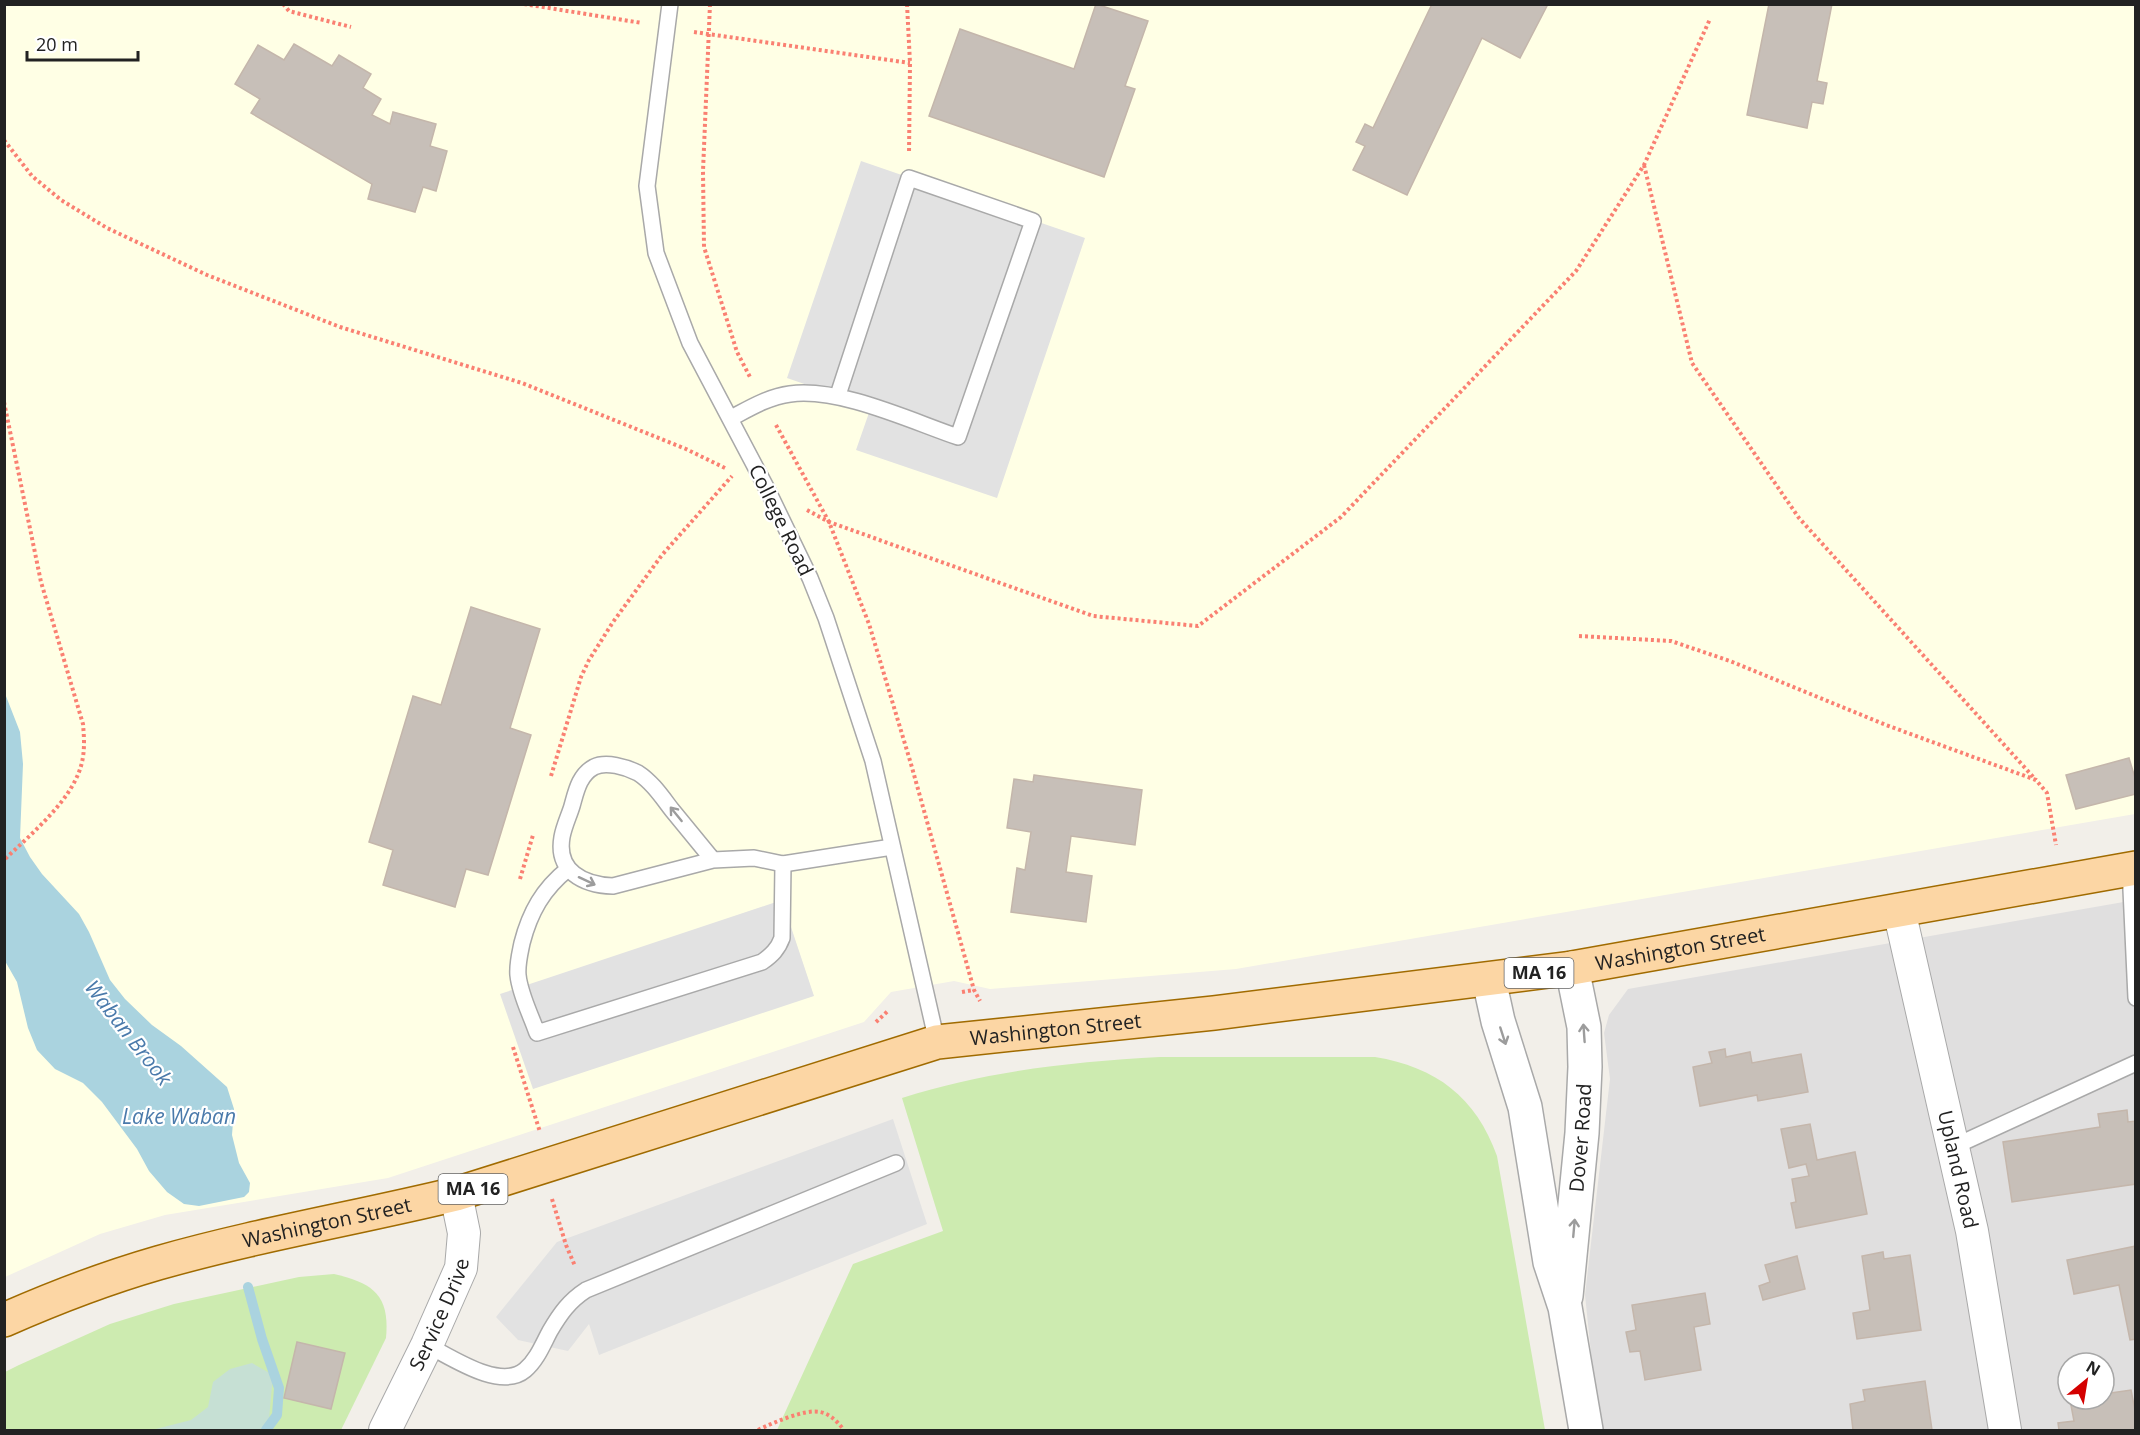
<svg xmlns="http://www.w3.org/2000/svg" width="2140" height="1435" font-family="'Open Sans',sans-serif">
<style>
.residential{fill:#e0dfdf;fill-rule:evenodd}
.education{fill:#ffffe5}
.grass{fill:#cdebb0}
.wetland{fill:#c6e0d4}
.parking{fill:#e2e2e2}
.water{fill:#aad3df}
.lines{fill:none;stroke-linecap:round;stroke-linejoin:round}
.stream{stroke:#aad3df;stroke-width:10}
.building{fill:#c7bfb8;stroke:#c4b6ab;stroke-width:1.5}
.service-casing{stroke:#a9a9a9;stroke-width:18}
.minor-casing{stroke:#a9a9a9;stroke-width:34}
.tertiary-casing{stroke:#a9a9a9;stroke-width:36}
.primary-casing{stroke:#a06b00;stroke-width:36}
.path{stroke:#fa8072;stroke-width:4;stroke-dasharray:3 3;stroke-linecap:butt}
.service{stroke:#fff;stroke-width:15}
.minor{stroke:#fff;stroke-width:32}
.tertiary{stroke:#fff;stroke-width:33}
.primary{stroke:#fcd6a4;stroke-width:33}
.oneway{stroke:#9c9c9c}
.labels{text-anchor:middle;stroke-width:4.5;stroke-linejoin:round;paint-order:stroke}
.shield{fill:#fff;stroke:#646464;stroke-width:1.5}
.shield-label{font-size:18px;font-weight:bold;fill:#222}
.street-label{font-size:20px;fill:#222;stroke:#fff}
.water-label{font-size:21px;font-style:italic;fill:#4a7aab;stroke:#fff}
</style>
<rect width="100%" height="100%" fill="#f2efe9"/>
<path class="residential" d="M 2135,900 L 2135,1430 L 1599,1430 L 1585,1295 L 1610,1079 L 1604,1033 L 1609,1015 L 1628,989 ZM 2068,1363 L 2104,1363 L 2104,1399 L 2068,1399 Z"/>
<path class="education" d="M 4,5 L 2135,5 L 2135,814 L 1236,969 L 990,989 L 954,981 L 891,992 L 864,1022 L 388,1178 L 165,1215 L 100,1234 L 5,1277 Z"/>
<g class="grass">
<path d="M 1160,1057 L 1375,1057 C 1436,1067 1476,1097 1497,1156 L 1545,1430 L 777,1430 L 853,1264 L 943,1231 L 902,1098 C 987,1071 1070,1062 1160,1057 Z"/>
<path d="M 334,1274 C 373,1283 390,1295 386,1338 L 341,1430 L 5,1430 L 5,1372 L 19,1365 L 110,1324 L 174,1304 L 299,1277 Z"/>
</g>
<path class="wetland" d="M 252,1363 L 273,1375 L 268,1430 L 152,1430 L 191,1420 L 208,1407 L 213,1382 L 230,1369 Z"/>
<g class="parking">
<path d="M 861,161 L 1085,238 L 997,498 L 856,450 L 871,407 L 787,378 Z"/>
<path d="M 782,900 L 814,996 L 533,1089 L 500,994 Z"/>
<path d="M 893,1119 L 927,1224 L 599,1355 L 589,1324 L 568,1351 L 518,1340 L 496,1317 L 557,1242 Z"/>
</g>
<path class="water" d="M 4,691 L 20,732 L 23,764 L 20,838 L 30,857 L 42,874 L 79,914 L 89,932 L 110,980 L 125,999 L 152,1025 L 181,1046 L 227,1087 L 234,1109 L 232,1135 L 239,1163 L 250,1183 L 249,1192 L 244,1197 L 199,1206 L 184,1204 L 167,1192 L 149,1171 L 137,1149 L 102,1102 L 83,1083 L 55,1069 L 37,1050 L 28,1028 L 17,982 L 5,961 Z"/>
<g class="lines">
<path class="stream" d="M 248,1287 L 262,1339 L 279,1388 L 277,1415 L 266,1430"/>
</g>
<g class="building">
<path d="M 1096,4 L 1148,21 L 1125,86 L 1135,89 L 1104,177 L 929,116 L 960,29 L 1074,69 Z"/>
<path d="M 1432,4 L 1548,4 L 1520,58 L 1482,38 L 1407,195 L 1353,170 L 1365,146 L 1356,142 L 1365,124 L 1373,128 Z"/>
<path d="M 1769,4 L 1832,4 L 1817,81 L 1827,83 L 1823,104 L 1812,102 L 1807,128 L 1747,115 Z"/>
<path d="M 294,44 L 332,66 L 339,55 L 371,74 L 363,88 L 381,99 L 372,115 L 390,124 L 393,112 L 436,124 L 430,146 L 447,151 L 436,191 L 423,187 L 415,212 L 368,199 L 372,184 L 251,113 L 260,99 L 235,84 L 258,45 L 284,60 Z"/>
<path d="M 471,607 L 540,629 L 510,728 L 531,735 L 488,875 L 466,869 L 455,907 L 383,885 L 393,850 L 369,842 L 413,696 L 441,705 Z"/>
<path d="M 2129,758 L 2136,781 L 2136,794 L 2076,809 L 2066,775 Z"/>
<path d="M 1034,775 L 1142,790 L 1135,845 L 1071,836 L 1066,872 L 1092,876 L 1086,922 L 1011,912 L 1017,868 L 1025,870 L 1031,832 L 1007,828 L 1014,779 L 1033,782 Z"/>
<path d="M 1725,1049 L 1726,1057 L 1750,1052 L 1752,1063 L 1801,1054 L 1808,1092 L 1758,1101 L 1757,1095 L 1700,1106 L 1693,1067 L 1712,1063 L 1709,1052 Z"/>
<path d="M 2127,1110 L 2128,1122 L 2136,1121 L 2136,1184 L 2012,1202 L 2003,1142 L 2100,1127 L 2098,1114 Z"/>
<path d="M 1810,1124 L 1817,1160 L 1855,1152 L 1867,1214 L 1796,1228 L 1791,1203 L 1796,1202 L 1792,1179 L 1809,1176 L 1806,1164 L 1789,1168 L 1781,1129 Z"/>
<path d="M 2136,1246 L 2136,1339 L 2130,1340 L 2119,1285 L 2074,1294 L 2067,1260 Z"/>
<path d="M 1883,1252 L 1884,1259 L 1910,1255 L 1921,1330 L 1857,1339 L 1853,1313 L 1870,1310 L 1862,1256 Z"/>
<path d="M 1797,1256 L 1805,1289 L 1763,1300 L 1759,1286 L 1770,1282 L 1765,1265 Z"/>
<path d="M 1705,1293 L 1710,1324 L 1694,1327 L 1701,1370 L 1645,1380 L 1640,1351 L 1630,1352 L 1626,1332 L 1636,1330 L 1632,1305 Z"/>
<path d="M 297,1342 L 345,1353 L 331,1409 L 284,1398 Z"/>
<path d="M 1925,1381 L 1932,1430 L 1853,1430 L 1850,1404 L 1865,1401 L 1863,1390 Z"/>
<path d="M 2131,1390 L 2136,1415 L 2136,1430 L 2059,1430 L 2058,1423 L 2074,1421 L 2070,1400 L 2104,1399 L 2104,1394 Z"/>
</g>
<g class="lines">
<defs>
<g id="service">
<path d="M 670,4 L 647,186 L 656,253 L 690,343 L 767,489 L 810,578 L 826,618 L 873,761 L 937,1042"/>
<path d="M 731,418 C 750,408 768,397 790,394 C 839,387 911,421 958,437 L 1033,221 L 909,178 L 838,395"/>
<path d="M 713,860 C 699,843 686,827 672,810 C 662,797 652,782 638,773 C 626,767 606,761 594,767 C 579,775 576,792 572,806 C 569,816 564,826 562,837 C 556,871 583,885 613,886 L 713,860 L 754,858 L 783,864 L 892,847"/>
<path d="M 2130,868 L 2136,998"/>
<path d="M 568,869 C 543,889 530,912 522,943 C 520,953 517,964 518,975 C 520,995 531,1015 537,1033 L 762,962 C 772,955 778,949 782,938 L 783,864"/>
<path d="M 1953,1147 L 2136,1063"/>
<path d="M 427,1345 C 451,1357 500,1391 525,1370 C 537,1360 543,1344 550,1331 C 560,1314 569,1301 586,1290 L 896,1163"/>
</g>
<g id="minor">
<path id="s1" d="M 1899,910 L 1972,1231 L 2005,1430"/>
<path id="s2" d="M 385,1430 L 427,1345 L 461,1268 L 464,1233 L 456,1194"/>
</g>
<g id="tertiary">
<path d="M 1489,980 L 1498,1021 L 1525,1107 L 1550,1262 L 1565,1307 L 1586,1430"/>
<path id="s3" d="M 1566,1296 L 1582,1133 L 1585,1067 L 1584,1027 L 1572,968"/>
</g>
<g id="primary">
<path id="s4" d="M 4,1320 C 54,1298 106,1278 158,1263 C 256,1235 357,1218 456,1194 L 937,1042 L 1214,1013 L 1572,968 L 2136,868"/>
</g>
</defs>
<use href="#service" class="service-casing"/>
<use href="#minor" class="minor-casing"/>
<use href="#tertiary" class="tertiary-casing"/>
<use href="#primary" class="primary-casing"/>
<g class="path">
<path d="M 283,4 L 289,11 L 351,27"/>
<path d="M 524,4 L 642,23"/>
<path d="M 710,4 L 703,171 L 704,247 L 737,352 L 751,379"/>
<path d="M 907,4 L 910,63 L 909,154"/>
<path d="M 694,32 L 910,63"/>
<path d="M 4,140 L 32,176 L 61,200 L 107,228 L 207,275 L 340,327 L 522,383 L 686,449 L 725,468"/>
<path d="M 1644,165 L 1692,363 L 1799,518 L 2036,780"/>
<path d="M 4,402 L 41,582 L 83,724 C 84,736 85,749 82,762 C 74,799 31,834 4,860"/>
<path d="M 776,425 L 829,522 L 869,624 L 911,764 L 974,990 L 980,1001"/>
<path d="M 807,510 L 829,522 L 1093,616 L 1198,626 L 1341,517 L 1576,271 L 1644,165 L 1710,19"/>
<path d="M 1579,636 L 1671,641 L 1730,661 L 1886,725 L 2036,780 L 2047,793 L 2056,845"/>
<path d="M 551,776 L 581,677 L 589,660 L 613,622 L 662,555 L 732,476"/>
<path d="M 520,879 L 533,835"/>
<path d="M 962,992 L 974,990"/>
<path d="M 876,1022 L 889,1010"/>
<path d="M 513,1047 L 540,1132"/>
<path d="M 552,1199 L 566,1245 L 575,1266"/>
<path d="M 758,1430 C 768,1425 778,1421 789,1417 C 815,1409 826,1407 844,1430"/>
</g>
<use href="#service" class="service"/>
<use href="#minor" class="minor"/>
<use href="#tertiary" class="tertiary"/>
<use href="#primary" class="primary"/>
</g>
<defs><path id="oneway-shaft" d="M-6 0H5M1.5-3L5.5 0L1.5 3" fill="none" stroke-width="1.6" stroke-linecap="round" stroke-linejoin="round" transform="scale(1.5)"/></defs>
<g class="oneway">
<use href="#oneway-shaft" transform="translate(676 814) rotate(-129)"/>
<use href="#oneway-shaft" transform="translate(587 881) rotate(25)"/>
<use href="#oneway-shaft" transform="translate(1584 1033) rotate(-94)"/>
<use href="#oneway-shaft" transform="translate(1503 1036) rotate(72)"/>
<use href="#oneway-shaft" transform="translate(1574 1228) rotate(-85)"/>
</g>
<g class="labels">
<g class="shield">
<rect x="1504.5" y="958" width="69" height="30" rx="4.5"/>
<rect x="438.5" y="1174" width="69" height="30" rx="4.5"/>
</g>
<g class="shield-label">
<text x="1539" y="979">MA 16</text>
<text x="473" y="1195">MA 16</text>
</g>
<g class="street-label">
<text transform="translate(781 520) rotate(64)" y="7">College Road</text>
<text dy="7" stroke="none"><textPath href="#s4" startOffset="1724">Washington Street</textPath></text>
<text dy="7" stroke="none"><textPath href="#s4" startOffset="1094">Washington Street</textPath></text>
<text dy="7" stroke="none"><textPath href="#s3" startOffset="159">Dover Road</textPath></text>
<text dy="7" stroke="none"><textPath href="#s1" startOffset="266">Upland Road</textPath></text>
<text dy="7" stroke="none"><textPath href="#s4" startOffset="338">Washington Street</textPath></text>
<text dy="7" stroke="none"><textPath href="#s2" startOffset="128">Service Drive</textPath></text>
</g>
<g class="water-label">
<text transform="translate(128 1033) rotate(52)" y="7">Waban Brook</text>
<text x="179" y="1124">Lake Waban</text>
</g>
</g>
<rect width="2140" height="1435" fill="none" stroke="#222222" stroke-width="12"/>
<g transform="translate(2086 1381) rotate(30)"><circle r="28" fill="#ffffff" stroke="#a7a7a7" stroke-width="1.5"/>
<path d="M0-4.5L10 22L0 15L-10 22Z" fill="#d40000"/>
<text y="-9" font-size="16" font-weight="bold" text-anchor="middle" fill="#222222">N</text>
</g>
<path d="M27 51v9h111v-9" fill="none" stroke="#222222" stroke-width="3"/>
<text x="36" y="51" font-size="18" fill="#222222" stroke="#ffffff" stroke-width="4.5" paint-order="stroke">20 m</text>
</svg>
